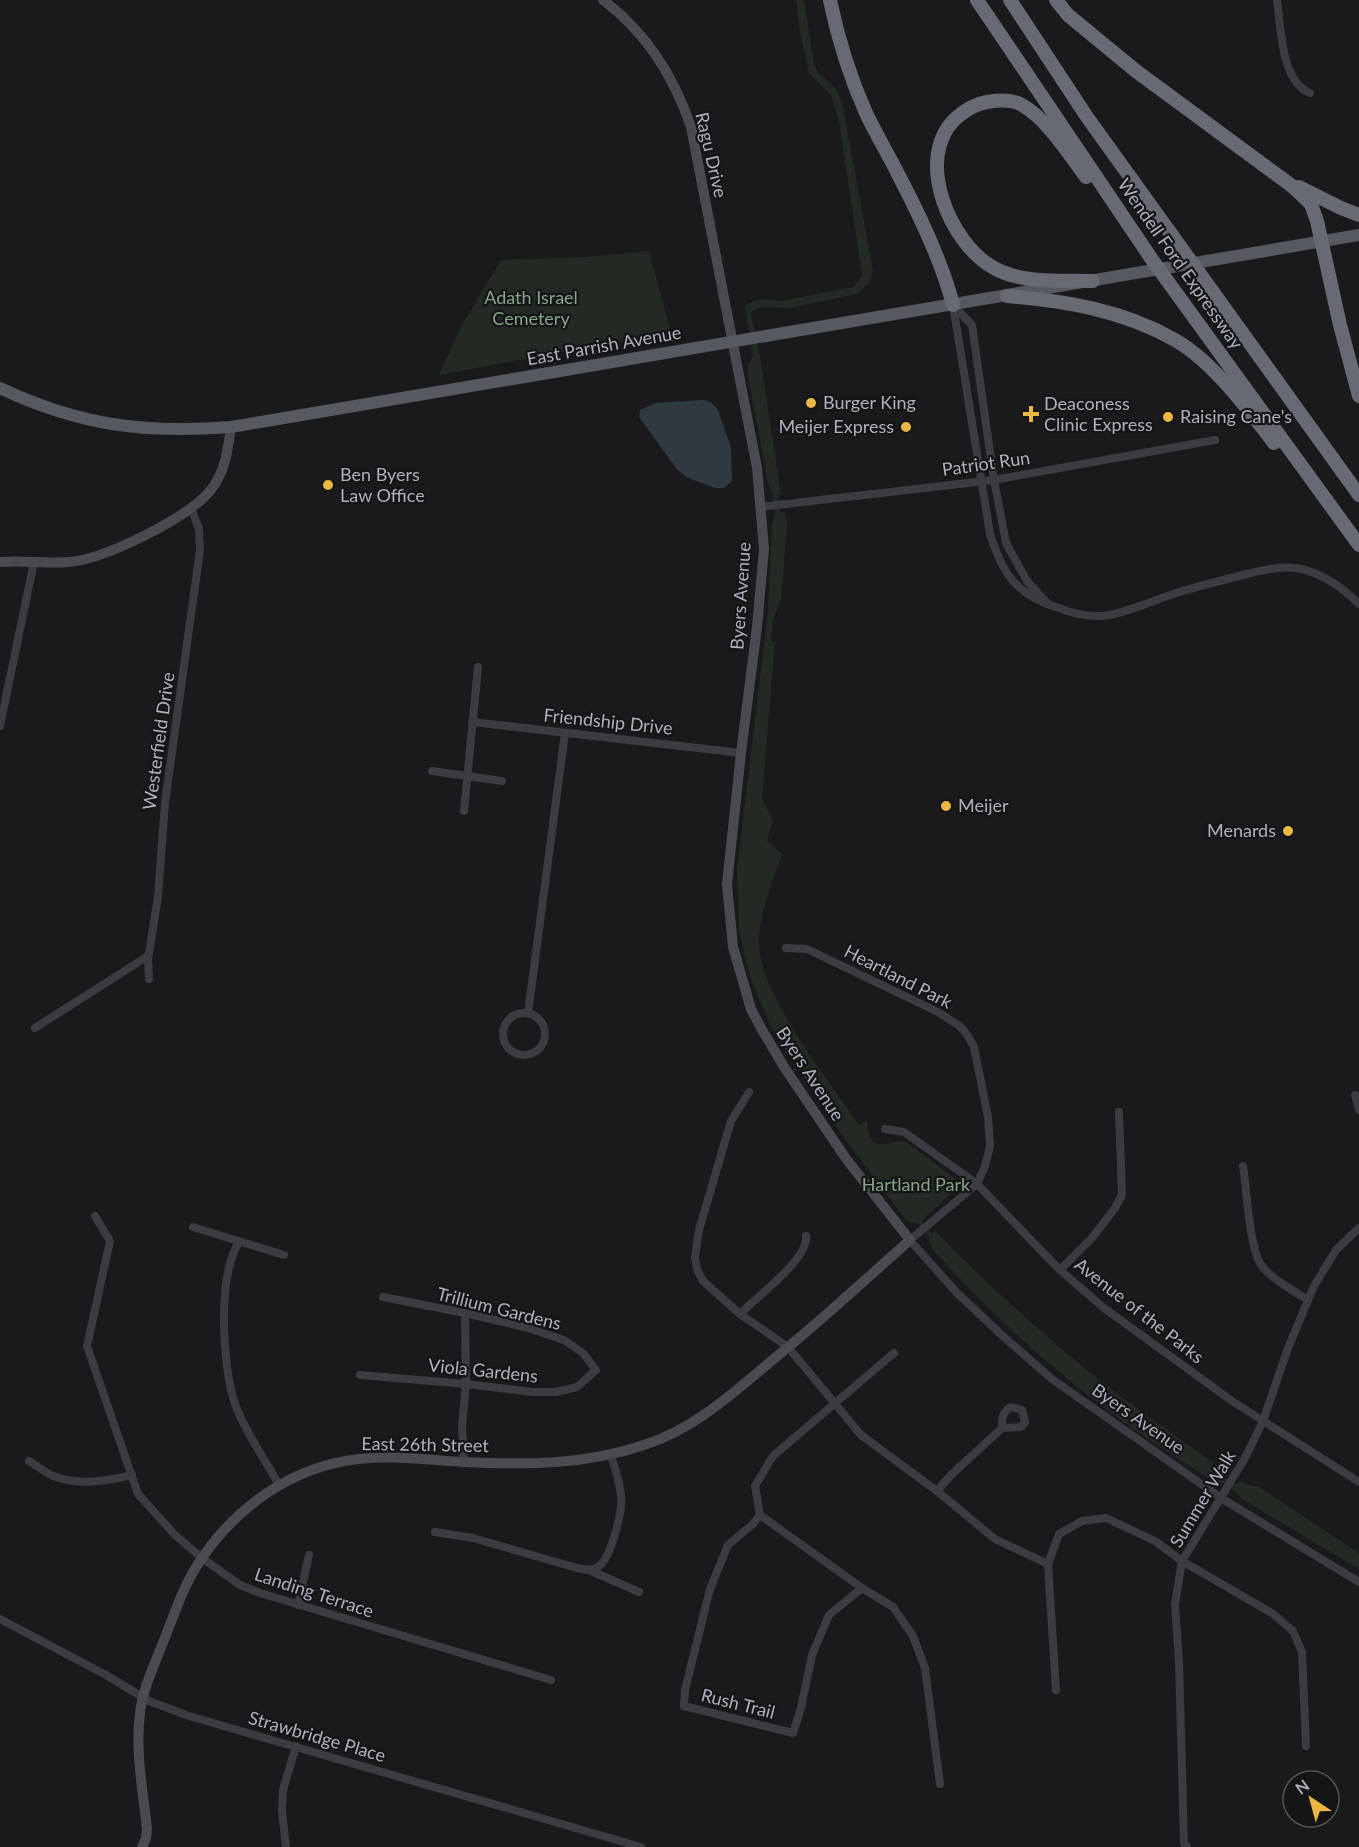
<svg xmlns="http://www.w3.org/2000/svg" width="1359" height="1847" font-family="Lato,sans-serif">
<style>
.green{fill:#222a23}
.water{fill:#303840}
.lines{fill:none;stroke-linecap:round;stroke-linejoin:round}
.street{stroke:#3b3c41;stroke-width:8}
.secondary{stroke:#494b51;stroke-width:10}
.primary{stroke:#575960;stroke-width:12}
.highway{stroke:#676a72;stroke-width:14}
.poi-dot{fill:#ecb642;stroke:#151517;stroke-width:2}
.labels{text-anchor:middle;stroke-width:4.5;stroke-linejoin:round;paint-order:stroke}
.street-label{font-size:18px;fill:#adb1bb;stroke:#151517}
.park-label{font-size:18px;fill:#85a587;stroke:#151517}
.poi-label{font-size:18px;fill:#adb1bb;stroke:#151517;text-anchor:start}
</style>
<rect width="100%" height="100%" fill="#1a1a1c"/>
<g class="green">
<path d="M 796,0 L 804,0 L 814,64 L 818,72 L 837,90 L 842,102 L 873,271 L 869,283 L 857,294 L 789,308 L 764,307 L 753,310 L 751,314 L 760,356 L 781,495 L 778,494 L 780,512 L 785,512 L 787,526 L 781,599 L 773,620 L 771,642 L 775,642 L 762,799 L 773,820 L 767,841 L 782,854 C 773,882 759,912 759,942 C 758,993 830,1082 859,1125 L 866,1120 C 869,1126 867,1129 869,1135 C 876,1152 892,1140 905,1141 L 957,1180 L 957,1188 L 921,1221 L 932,1234 L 935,1231 C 981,1278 1030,1323 1081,1365 C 1127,1403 1176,1436 1225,1471 L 1222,1476 L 1237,1484 L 1239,1481 L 1252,1486 L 1258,1486 L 1359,1553 L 1359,1569 L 1241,1498 C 1233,1489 1226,1483 1213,1481 C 1177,1458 1140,1435 1106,1409 C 1042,1362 985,1306 931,1248 L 929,1237 L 918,1223 L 911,1223 L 905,1219 L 843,1136 L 772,1029 L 750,977 L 739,930 L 737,870 L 768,612 L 772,523 C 778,511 773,495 768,483 L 748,375 L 748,364 L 753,356 L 745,306 C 755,298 770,299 781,301 L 854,287 L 862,275 L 839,121 L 831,95 L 809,73 L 800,31 Z"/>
<path d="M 649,251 L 671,332 L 439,375 L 462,325 L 501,260 L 586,257 Z"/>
</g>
<path class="water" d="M 703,400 L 712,403 L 718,410 L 731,448 L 732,481 L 724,488 L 715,488 L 686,477 L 676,468 L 639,417 L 640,410 L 655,403 Z"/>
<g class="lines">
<g class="street">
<path d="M 1277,0 C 1281,27 1281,82 1310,93"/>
<path d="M 953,305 L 990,534 C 1002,572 1015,593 1053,606 C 1068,612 1084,617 1102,616 C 1127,613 1151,601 1176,593 C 1199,586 1223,580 1247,574 C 1262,570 1281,566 1296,568 C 1321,572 1342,587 1359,604"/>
<path d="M 953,305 L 972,325 L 994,480 L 1006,543 L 1027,581 L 1048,604"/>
<path d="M 760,507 L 994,480 L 1215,440"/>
<path d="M 472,722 L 741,753"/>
<path d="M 0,726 L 34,562"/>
<path d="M 432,771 L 502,781"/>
<path d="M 464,811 L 478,667"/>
<path d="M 786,948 L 807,949 L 938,1012 L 961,1027 L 968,1036 L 974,1047 L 988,1117 L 990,1146 L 985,1166 L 977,1184 L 910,1240 L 914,1245 L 957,1293 L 1005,1338 L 1052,1379 L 1221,1498 L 1359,1582"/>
<path d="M 149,979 L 148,959 L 158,897 L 165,803 L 200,550 L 199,529 L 191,508"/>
<circle cx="524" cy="1034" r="21"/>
<path d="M 528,1013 L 565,733"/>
<path d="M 35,1028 L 148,956"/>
<path d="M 749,1092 L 731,1121 L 699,1230 L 695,1257 L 697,1269 L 703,1281 L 740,1314 L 788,1347 L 861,1435 L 937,1491 L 995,1539 L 1048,1564"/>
<path d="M 1355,1095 L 1359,1110"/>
<path d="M 885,1129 L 904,1132 L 977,1184 L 1060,1270 L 1104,1308 L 1232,1401 L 1359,1482"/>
<path d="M 1243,1166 C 1247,1190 1249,1244 1260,1263 C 1268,1277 1294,1291 1308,1300"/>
<path d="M 95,1216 L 110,1241 L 87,1346 L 138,1494 L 175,1535 L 202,1558 L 240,1585 L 260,1593 L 551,1680"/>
<path d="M 193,1227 L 284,1255"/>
<path d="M 239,1242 C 217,1277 222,1365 235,1404 C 245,1432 265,1459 279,1485"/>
<path d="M 1060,1270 L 1092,1238 L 1115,1208 L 1122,1195 L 1119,1112"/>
<path d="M 740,1314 C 756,1297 809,1259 806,1236"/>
<path d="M 894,1353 L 773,1456 L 755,1486 L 760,1515 L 862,1588 L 893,1607 L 913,1636 L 925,1668 L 940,1784"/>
<path d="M 360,1375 L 466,1384 L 532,1392 L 556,1392 L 577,1387 L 596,1370 L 583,1353 L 564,1340 L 528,1328 L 465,1313 L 383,1297"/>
<path d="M 29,1461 C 37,1466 45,1472 53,1476 C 79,1486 106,1481 132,1475"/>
<path d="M 464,1462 L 462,1426 L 466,1384 L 465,1313"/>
<path d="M 937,1491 L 951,1475 L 1002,1428 L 1021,1427 L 1025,1422 L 1022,1410 L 1011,1407 C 1002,1412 1002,1418 1002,1428"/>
<path d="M 760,1515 L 753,1524 L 728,1545 L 710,1589 L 685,1690 L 684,1706 L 793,1733 L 801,1708 L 812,1655 L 829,1615 L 862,1588"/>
<path d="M 435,1532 L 473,1538 L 577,1568 C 585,1569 593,1572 599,1566 C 611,1558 623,1510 621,1496 C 620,1482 615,1469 611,1455"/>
<path d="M 589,1570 L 639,1592"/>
<path d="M 298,1605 L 309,1555"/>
<path d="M 0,1619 L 106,1675 L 149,1701 L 189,1716 L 641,1847"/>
<path d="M 1056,1690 L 1048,1564 L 1059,1534 L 1082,1521 L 1106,1518 L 1155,1541 L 1182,1561 L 1272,1613 L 1293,1631 L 1302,1652 L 1306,1746"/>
<path d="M 286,1847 L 282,1811 L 283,1790 L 296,1746"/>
<path d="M 1187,1847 L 1184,1843 L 1179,1662 L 1175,1604 L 1182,1561 L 1245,1458 L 1263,1421 L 1288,1348 L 1314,1286 L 1336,1250 L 1359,1228"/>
</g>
<g class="secondary">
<path d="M 0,562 C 23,560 46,564 69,562 C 105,559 186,519 210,491 C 225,473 228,450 231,427"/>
<path d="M 142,1847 L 146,1838 L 147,1829 C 143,1791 135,1751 140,1713 C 143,1687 155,1664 164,1640 C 174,1615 183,1587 198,1564 C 234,1508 292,1466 359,1459 C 394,1455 429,1460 464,1462 C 526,1465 585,1465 644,1445 C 698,1428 738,1388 781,1353 C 825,1317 867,1278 910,1240 L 847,1160 L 784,1067 L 761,1028 L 751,1009 L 733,947 L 727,884 L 741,753 L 757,627 L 764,549 L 757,468 L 691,127 C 674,77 646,32 603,0"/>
</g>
<path class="primary" d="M 0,388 C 78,425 145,434 231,427 L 1359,235"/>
<g class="highway">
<path d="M 830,0 C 838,39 850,77 866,113 C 876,134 888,154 898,174 C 918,212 943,265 953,305"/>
<path d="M 977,0 L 1153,261 L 1359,545"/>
<path d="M 1010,0 L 1087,117 L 1359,495"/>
<path d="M 1056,0 L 1068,15 L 1136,71 L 1292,186 L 1311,204 L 1317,221 L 1340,325 L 1359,396"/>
<path d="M 1086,177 C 1069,154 1047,119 1022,105 C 1012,99 999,100 987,102 C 974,104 965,110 955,119 C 914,159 950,244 994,268 C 1022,284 1062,280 1093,281"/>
<path d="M 1299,187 L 1341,208 L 1359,215"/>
<path d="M 1007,296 C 1065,301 1123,310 1175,340 C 1211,360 1249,410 1274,443"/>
</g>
</g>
<g class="poi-dot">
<circle cx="811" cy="403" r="6"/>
<path d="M1028 405h6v6h6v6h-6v6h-6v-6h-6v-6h6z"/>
<circle cx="1168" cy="417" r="6"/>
<circle cx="906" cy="427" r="6"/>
<circle cx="328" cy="485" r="6"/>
<circle cx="946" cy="806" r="6"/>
<circle cx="1288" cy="831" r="6"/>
</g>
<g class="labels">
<g class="street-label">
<text transform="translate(711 155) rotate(77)" y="6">Ragu Drive</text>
<text transform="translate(1180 264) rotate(55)" y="6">Wendell Ford Expressway</text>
<text transform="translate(604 346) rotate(-10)" y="6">East Parrish Avenue</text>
<text transform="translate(986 464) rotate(-8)" y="6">Patriot Run</text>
<text transform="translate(741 596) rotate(-86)" y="6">Byers Avenue</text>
<text transform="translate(608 722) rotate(6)" y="6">Friendship Drive</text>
<text transform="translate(159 741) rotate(-82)" y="6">Westerfield Drive</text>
<text transform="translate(898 977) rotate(27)" y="6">Heartland Park</text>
<text transform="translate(810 1074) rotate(57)" y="6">Byers Avenue</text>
<text transform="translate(499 1309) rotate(14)" y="6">Trillium Gardens</text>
<text transform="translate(1139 1311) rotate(38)" y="6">Avenue of the Parks</text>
<text transform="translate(483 1371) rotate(6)" y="6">Viola Gardens</text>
<text transform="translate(1138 1419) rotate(35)" y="6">Byers Avenue</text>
<text transform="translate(425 1445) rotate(1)" y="6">East 26th Street</text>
<text transform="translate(1203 1499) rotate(-59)" y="6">Summer Walk</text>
<text transform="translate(314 1593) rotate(18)" y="6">Landing Terrace</text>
<text transform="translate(738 1704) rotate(14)" y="6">Rush Trail</text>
<text transform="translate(317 1737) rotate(16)" y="6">Strawbridge Place</text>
</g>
<g class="park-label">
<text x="531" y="304">Adath Israel<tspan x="531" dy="21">Cemetery</tspan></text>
<text x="916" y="1191">Hartland Park</text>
</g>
<g class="poi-label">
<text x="823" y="409">Burger King</text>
<text x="1044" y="410">Deaconess<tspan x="1044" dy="21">Clinic Express</tspan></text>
<text x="1180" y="423">Raising Cane's</text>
<text x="894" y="433" text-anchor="end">Meijer Express</text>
<text x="340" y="481">Ben Byers<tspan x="340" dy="21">Law Office</tspan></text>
<text x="958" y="812">Meijer</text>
<text x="1276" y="837" text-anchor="end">Menards</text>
</g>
</g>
<g transform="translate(1311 1799) rotate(324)"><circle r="28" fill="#151517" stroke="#525359" stroke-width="1.5"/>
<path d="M0-4.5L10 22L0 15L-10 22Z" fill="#ecb642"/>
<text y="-9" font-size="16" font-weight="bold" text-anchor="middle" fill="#adb1bb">N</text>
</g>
</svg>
